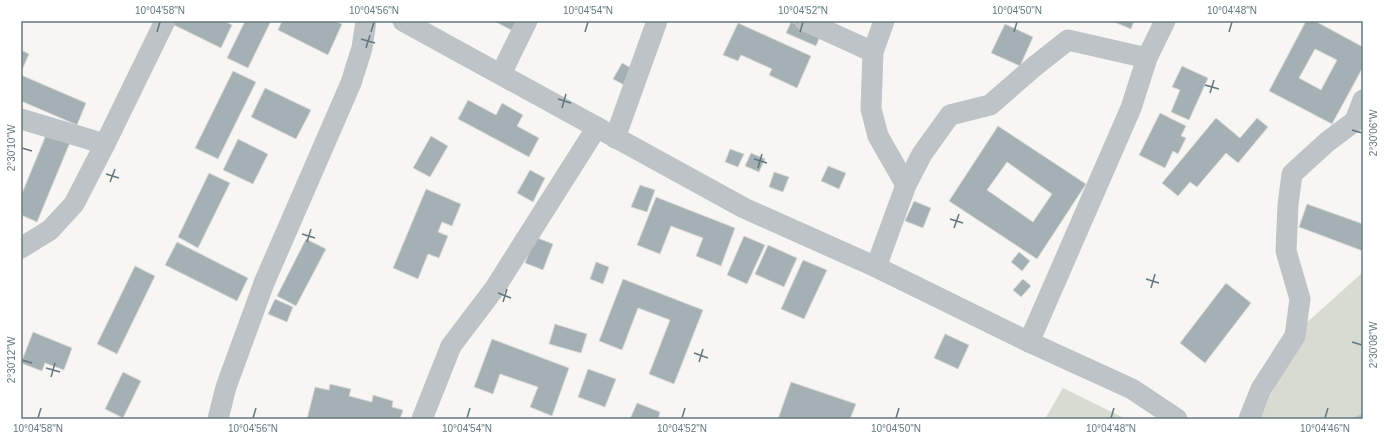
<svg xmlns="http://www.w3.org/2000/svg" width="1384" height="440" font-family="Arial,sans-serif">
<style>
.green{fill:#d7dbd2}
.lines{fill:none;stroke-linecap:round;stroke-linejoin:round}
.stream{stroke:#b5c4c6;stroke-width:7}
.building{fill:#a4b0b3;stroke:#d8d8d6;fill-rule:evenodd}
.minor{stroke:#bdc3c6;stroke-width:21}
.ticks{fill:none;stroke:#62777e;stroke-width:1.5}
.neatline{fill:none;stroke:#62777e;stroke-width:1.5}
.ticks-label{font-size:10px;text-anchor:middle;fill:#62777e}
</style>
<rect width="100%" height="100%" fill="#f7f6f3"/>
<g class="green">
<path d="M 1363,272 L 1363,419 L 1259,419 L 1303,326 Z"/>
<path d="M 1063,388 L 1126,419 L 1045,419 Z"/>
</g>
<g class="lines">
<path class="stream" d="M 1359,419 L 1363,418"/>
</g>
<g class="building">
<path d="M 173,21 L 224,21 L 232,25 L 221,48 L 172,24 Z"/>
<path d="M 245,21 L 271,21 L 248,68 L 227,58 Z"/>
<path d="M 282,21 L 335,21 L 342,24 L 328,55 L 278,30 Z"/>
<path d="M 494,21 L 518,21 L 513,31 Z"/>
<path d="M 1112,21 L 1134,21 L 1131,29 Z"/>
<path d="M 1306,21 L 1315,21 L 1363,47 L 1363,67 L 1332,124 L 1269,91 ZM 1315,49 L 1337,60 L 1321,90 L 1299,78 Z"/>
<path d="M 791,22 L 821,34 L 816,46 L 786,33 Z"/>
<path d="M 738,23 L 811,56 L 797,88 L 769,75 L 772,69 L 741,55 L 738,61 L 723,55 Z"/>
<path d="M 1005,24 L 1033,37 L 1020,66 L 991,53 Z"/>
<path d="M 21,50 L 29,54 L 22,70 L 21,70 Z"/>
<path d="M 622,63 L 633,69 L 624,85 L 613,79 Z"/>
<path d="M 1182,66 L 1208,78 L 1189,120 L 1171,112 L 1180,90 L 1172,87 Z"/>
<path d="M 233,71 L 256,82 L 218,159 L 195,148 Z"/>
<path d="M 21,75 L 86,103 L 77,125 L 21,101 Z"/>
<path d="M 265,88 L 311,110 L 296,139 L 251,117 Z"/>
<path d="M 468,100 L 496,115 L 502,103 L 523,115 L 517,126 L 539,138 L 529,157 L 458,119 Z"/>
<path d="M 1160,113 L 1186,126 L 1181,136 L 1186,138 L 1178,154 L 1173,151 L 1165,168 L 1139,155 Z"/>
<path d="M 1216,118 L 1240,138 L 1257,118 L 1268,127 L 1238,163 L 1226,153 L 1197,187 L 1190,182 L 1178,196 L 1162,183 Z"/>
<path d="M 998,126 L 1086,184 L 1037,259 L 949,201 ZM 1007,162 L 1052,194 L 1033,222 L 987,190 Z"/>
<path d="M 48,130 L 71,140 L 37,222 L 21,215 L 21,196 Z"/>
<path d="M 431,136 L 448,146 L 430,177 L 413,168 Z"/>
<path d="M 238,139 L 268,154 L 253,184 L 223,170 Z"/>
<path d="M 730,149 L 744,154 L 738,167 L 725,162 Z"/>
<path d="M 751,153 L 765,159 L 759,172 L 745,166 Z"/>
<path d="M 828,166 L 846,173 L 839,189 L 821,181 Z"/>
<path d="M 530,170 L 545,178 L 533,202 L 517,193 Z"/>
<path d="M 774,172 L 789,177 L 783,192 L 769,187 Z"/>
<path d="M 209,173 L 230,183 L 198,248 L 178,237 Z"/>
<path d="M 640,185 L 655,190 L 647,212 L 631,207 Z"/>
<path d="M 426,189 L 461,204 L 452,226 L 442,222 L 438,232 L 448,236 L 439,258 L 428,254 L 418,279 L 393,268 Z"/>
<path d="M 656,197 L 735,228 L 721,266 L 696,256 L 703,238 L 671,226 L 660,254 L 637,245 Z"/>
<path d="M 914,201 L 931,208 L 923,228 L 905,221 Z"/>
<path d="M 1307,204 L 1363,224 L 1363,251 L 1299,227 Z"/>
<path d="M 744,236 L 765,245 L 747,284 L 727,275 Z"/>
<path d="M 535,237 L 553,244 L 543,270 L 525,263 Z"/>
<path d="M 306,239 L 326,249 L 296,306 L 277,296 Z"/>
<path d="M 177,242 L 248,278 L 237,301 L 165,265 Z"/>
<path d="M 768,245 L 797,258 L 784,287 L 755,274 Z"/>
<path d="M 1019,252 L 1030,261 L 1022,271 L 1011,262 Z"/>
<path d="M 803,260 L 827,270 L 804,319 L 781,309 Z"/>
<path d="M 596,262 L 609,267 L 603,284 L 590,279 Z"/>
<path d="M 135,266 L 155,276 L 117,354 L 97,344 Z"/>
<path d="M 623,279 L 703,310 L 674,384 L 649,374 L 670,320 L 638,308 L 622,350 L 599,341 Z"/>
<path d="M 1023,279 L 1031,286 L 1021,297 L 1013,290 Z"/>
<path d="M 1226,283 L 1251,303 L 1205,363 L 1180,343 Z"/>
<path d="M 275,299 L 293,307 L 287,322 L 268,314 Z"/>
<path d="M 555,324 L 587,334 L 581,353 L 549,344 Z"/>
<path d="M 33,332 L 72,348 L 64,370 L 45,363 L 42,371 L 21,363 Z"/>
<path d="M 945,334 L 969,345 L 958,369 L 934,358 Z"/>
<path d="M 492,339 L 569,368 L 552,416 L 530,407 L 538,387 L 500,374 L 493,394 L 474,387 Z"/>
<path d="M 588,369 L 616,379 L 605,407 L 578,397 Z"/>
<path d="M 123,372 L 141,381 L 123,418 L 105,409 Z"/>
<path d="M 791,382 L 856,404 L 850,419 L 778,419 Z"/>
<path d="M 330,384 L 351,389 L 349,396 L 372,402 L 373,395 L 393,401 L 392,407 L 403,410 L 400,419 L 307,419 L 315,387 L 329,390 Z"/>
<path d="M 637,403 L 660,412 L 658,419 L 630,419 Z"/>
</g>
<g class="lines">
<g class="minor">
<path d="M 403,21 L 744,208 L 876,267 L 1029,342 L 1132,389 L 1177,419"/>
<path d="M 805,21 L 873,52"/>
<path d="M 884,21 L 873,52 L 871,109 L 878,136 L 906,185"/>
<path d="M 501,74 L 527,21"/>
<path d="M 21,119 L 105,144"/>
<path d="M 615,138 L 657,21"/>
<path d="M 21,248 L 50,230 L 74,204 L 105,144 L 165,21"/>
<path d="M 876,267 L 906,185 L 922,154 L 950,115 L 990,105 L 1035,66 L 1068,40 L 1147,58"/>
<path d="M 1029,342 L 1131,108 L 1147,58 L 1165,21"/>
<path d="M 218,419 L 226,387 L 264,283 L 351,83 L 362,48 L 366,21"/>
<path d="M 422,419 L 451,346 L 495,288 L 597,127"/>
<path d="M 1249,419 L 1261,389 L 1295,336 L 1300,299 L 1286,251 L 1288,205 L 1292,174 L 1327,142 L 1355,121 L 1363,100"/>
</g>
</g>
<path class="ticks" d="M 157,32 L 160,22M 371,32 L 374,22M 585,32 L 588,22M 800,32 L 803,22M 1014,32 L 1017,22M 1229,32 L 1232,22M 361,39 L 375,43M 366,48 L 370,35M 1205,85 L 1219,89M 1210,93 L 1214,80M 558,99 L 571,103M 562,108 L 566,94M 1352,130 L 1362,133M 22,148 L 32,151M 754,159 L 767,163M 758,168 L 762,154M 106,174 L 119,178M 110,182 L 115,169M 950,219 L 963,223M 954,228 L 959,214M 302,234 L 315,238M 307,242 L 311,229M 1146,279 L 1159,283M 1151,288 L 1155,274M 498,293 L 511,298M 503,302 L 507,289M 1352,342 L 1362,345M 694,353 L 708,358M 22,360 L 32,363M 699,362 L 703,349M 46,368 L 60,372M 51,377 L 55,363M 38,418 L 41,408M 253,418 L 256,408M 467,418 L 470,408M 682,418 L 685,408M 896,418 L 899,408M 1111,418 L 1114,408M 1325,418 L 1328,408"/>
<rect width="1384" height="440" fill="none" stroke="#ffffff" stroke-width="44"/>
<rect x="22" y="22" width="1340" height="396" class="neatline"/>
<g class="ticks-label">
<text x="160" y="14">10°04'58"N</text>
<text x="374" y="14">10°04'56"N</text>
<text x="588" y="14">10°04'54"N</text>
<text x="803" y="14">10°04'52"N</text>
<text x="1017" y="14">10°04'50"N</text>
<text x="1232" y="14">10°04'48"N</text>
<text transform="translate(1373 133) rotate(-90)" y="4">2°30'06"W</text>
<text transform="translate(11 148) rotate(-90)" y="4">2°30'10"W</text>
<text transform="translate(1373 345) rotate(-90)" y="4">2°30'08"W</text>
<text transform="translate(11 360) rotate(-90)" y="4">2°30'12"W</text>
<text x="38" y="432">10°04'58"N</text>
<text x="253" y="432">10°04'56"N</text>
<text x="467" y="432">10°04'54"N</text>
<text x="682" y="432">10°04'52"N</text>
<text x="896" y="432">10°04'50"N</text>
<text x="1111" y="432">10°04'48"N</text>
<text x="1325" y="432">10°04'46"N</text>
</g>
</svg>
